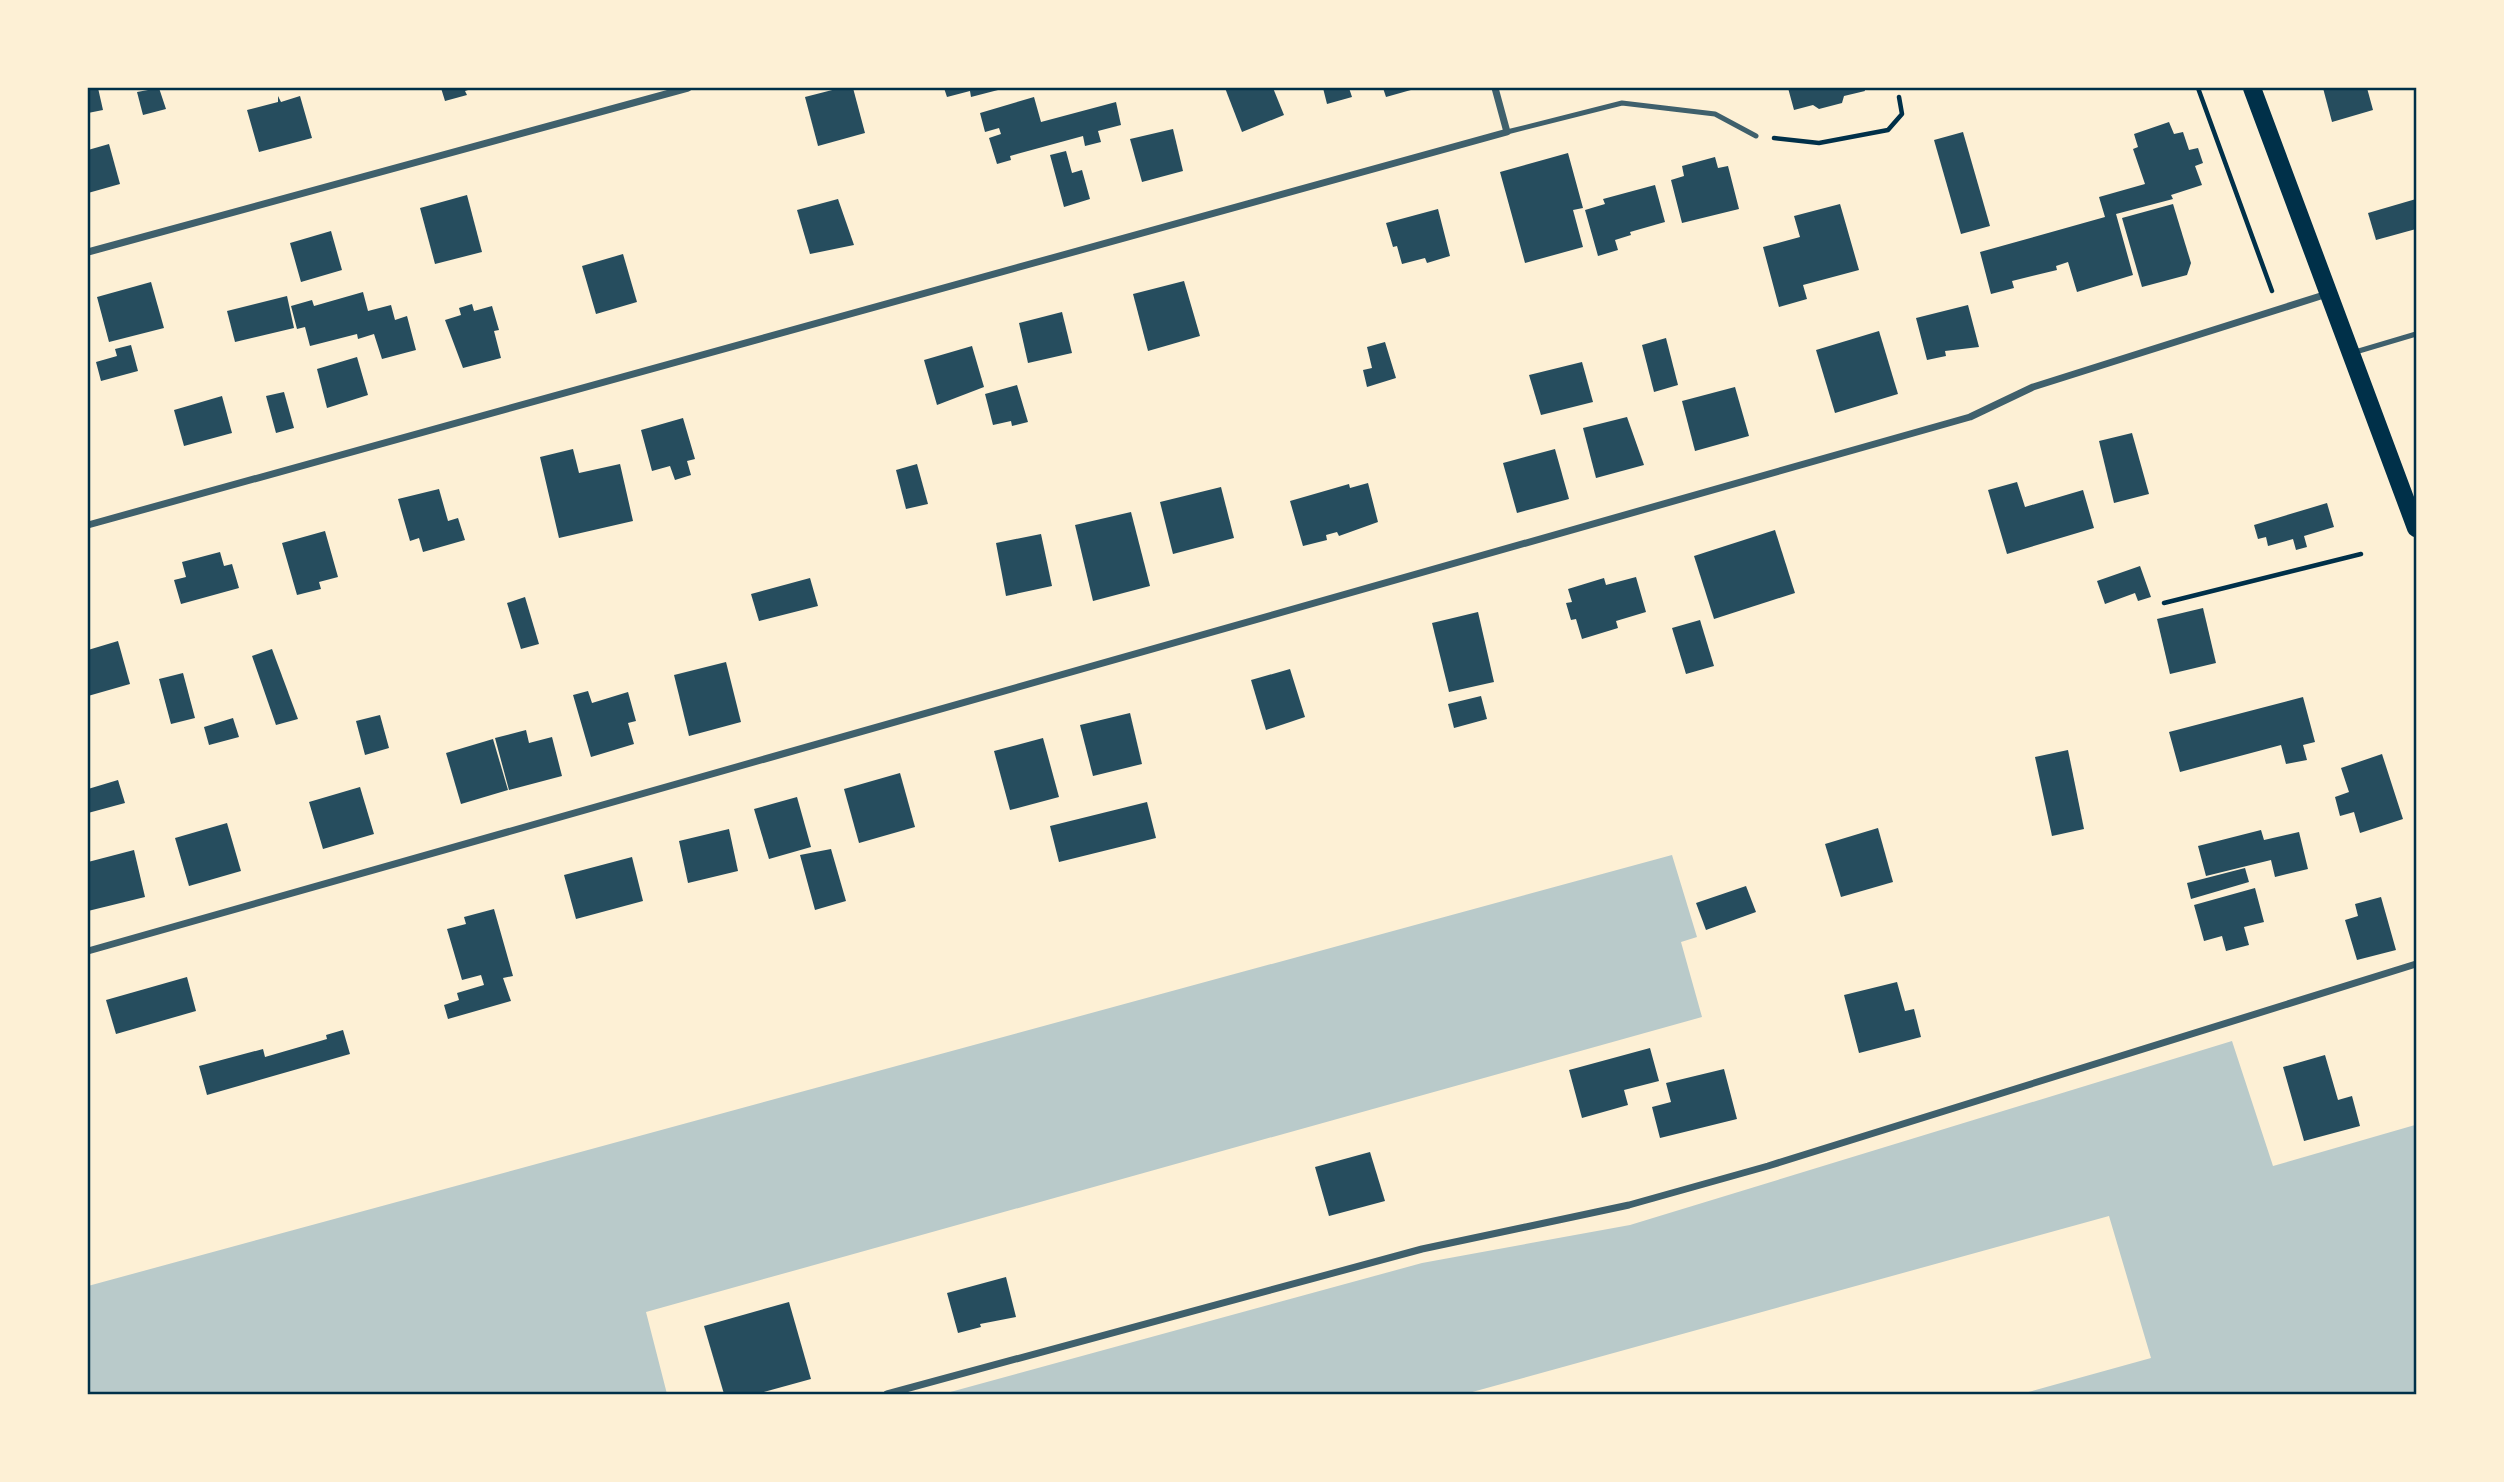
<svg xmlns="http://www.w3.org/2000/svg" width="2504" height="1482" font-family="Literata,serif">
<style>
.green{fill:#b9caca}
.building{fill:#264d5e}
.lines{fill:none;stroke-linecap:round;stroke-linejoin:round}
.path{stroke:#003049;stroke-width:4.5}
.service{stroke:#3f606c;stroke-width:5}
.minor{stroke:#3f606c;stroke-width:7}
.primary{stroke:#003049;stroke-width:18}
.neatline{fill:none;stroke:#003049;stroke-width:2.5}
</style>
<rect width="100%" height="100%" fill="#fdf0d5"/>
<g class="green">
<path d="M 1672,855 L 1697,937 L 1681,942 L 1702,1017 L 646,1312 L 667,1394 L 88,1394 L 88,1286 Z"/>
<path d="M 2232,1041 L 2273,1166 L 2415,1125 L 2416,1394 L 2021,1394 L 2151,1358 L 2109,1216 L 1465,1394 L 943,1394 L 1422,1263 L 1630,1225 Z"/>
</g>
<g class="building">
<path d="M 88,88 L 98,88 L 103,110 L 88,113 Z"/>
<path d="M 159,88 L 166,109 L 143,115 L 137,92 Z"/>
<path d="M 441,88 L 474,88 L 465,91 L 467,95 L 445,101 Z"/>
<path d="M 840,88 L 853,88 L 865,133 L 818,146 L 805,97 Z"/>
<path d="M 944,88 L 997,88 L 998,90 L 971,97 L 970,91 L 947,97 Z"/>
<path d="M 1225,88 L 1273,88 L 1284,115 L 1242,132 Z"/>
<path d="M 1323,88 L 1349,88 L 1352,97 L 1327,104 Z"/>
<path d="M 1383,88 L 1418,88 L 1386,97 Z"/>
<path d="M 1788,88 L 1864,88 L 1865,91 L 1844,96 L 1842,103 L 1819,109 L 1813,105 L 1794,110 Z"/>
<path d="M 2323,88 L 2367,88 L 2373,110 L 2332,122 Z"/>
<path d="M 278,96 L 281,102 L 300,96 L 312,138 L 259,152 L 247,110 L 278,102 Z"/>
<path d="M 1034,97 L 1041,122 L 1116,102 L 1121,125 L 1098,131 L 1101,142 L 1085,146 L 1083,136 L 1010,156 L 1011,160 L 997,164 L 989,138 L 1001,134 L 999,128 L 985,132 L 980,113 Z"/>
<path d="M 2169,122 L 2174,134 L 2183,132 L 2189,150 L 2198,148 L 2203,163 L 2195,166 L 2202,185 L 2171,195 L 2173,199 L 2116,214 L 2133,275 L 2077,292 L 2068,262 L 2056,266 L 2057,270 L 2012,281 L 2014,288 L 1991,294 L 1980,252 L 2105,217 L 2099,197 L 2145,184 L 2133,149 L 2138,147 L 2134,134 Z"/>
<path d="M 1173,129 L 1183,171 L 1142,182 L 1130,139 Z"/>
<path d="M 1963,132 L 1990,226 L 1961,234 L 1934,140 Z"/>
<path d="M 109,144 L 120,184 L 88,193 L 88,150 Z"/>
<path d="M 1066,151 L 1072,173 L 1082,170 L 1090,199 L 1064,207 L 1050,155 Z"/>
<path d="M 1568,153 L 1583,208 L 1573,210 L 1583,247 L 1525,263 L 1500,172 Z"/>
<path d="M 1715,157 L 1718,168 L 1728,166 L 1739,209 L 1682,223 L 1671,180 L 1684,176 L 1682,166 Z"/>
<path d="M 1655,185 L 1665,222 L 1630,232 L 1631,235 L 1615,240 L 1618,250 L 1598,256 L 1585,210 L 1605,204 L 1603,199 Z"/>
<path d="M 467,195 L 482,252 L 435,264 L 420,208 Z"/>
<path d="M 838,199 L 854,245 L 810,254 L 797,210 Z"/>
<path d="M 2416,199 L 2416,229 L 2376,240 L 2368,213 Z"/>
<path d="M 1840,204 L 1859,270 L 1803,285 L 1807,299 L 1779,307 L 1763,247 L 1800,237 L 1794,216 Z"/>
<path d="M 2173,204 L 2191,263 L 2187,275 L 2142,287 L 2122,218 Z"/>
<path d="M 1438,209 L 1450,256 L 1427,263 L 1425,258 L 1402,264 L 1397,246 L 1393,247 L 1386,223 Z"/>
<path d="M 331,231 L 342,270 L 301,282 L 290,243 Z"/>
<path d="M 623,254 L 637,302 L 596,314 L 582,266 Z"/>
<path d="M 1184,281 L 1200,336 L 1148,351 L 1133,294 Z"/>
<path d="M 151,282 L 164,328 L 109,342 L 97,297 Z"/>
<path d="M 363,292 L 368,311 L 391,305 L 395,320 L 407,316 L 416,350 L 382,359 L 374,334 L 358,339 L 357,334 L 310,346 L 305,327 L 297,329 L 291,306 L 312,300 L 314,306 Z"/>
<path d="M 287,296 L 294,328 L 235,342 L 227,311 Z"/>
<path d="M 472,304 L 474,311 L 492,306 L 499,330 L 494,331 L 501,358 L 463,368 L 445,320 L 461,315 L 459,308 Z"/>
<path d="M 1968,305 L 1979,347 L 1945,351 L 1946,356 L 1927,360 L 1916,318 Z"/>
<path d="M 1062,312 L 1072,353 L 1028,363 L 1019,323 Z"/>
<path d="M 1879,331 L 1898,394 L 1835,413 L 1816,350 Z"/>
<path d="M 1666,338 L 1678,385 L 1654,392 L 1642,345 Z"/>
<path d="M 1385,342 L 1396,378 L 1367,387 L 1363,370 L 1372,368 L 1367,347 Z"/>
<path d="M 131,345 L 138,371 L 101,381 L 96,362 L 117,356 L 115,349 Z"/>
<path d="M 972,346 L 984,387 L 937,405 L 924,360 Z"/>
<path d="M 357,357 L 368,395 L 327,408 L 317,369 Z"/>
<path d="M 1582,362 L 1593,402 L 1541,415 L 1529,375 Z"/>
<path d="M 1017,385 L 1028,422 L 1012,426 L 1011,421 L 993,425 L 985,394 Z"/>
<path d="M 1735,387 L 1749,436 L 1695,451 L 1682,401 Z"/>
<path d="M 284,392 L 294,428 L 276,433 L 266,396 Z"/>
<path d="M 222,396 L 232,433 L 184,446 L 174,410 Z"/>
<path d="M 1627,417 L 1644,465 L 1596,478 L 1583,428 Z"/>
<path d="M 683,418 L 695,459 L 687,461 L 691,475 L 675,480 L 670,466 L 652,471 L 641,430 Z"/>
<path d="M 2132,433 L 2149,494 L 2114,503 L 2099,441 Z"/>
<path d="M 573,449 L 579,473 L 620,464 L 633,521 L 559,538 L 540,457 Z"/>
<path d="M 1555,449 L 1569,499 L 1517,513 L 1503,463 Z"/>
<path d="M 917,464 L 928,504 L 906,509 L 896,470 Z"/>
<path d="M 2017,482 L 2025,507 L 2083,490 L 2094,528 L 2007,554 L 1988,490 Z"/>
<path d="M 1368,483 L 1378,522 L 1339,536 L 1337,532 L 1326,535 L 1327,540 L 1303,546 L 1290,501 L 1349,484 L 1350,488 Z"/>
<path d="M 1221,487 L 1234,538 L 1173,554 L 1160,502 Z"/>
<path d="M 439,489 L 448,521 L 458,518 L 465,540 L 423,552 L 419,538 L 410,541 L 398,499 Z"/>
<path d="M 2327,503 L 2334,527 L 2304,536 L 2307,547 L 2296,550 L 2293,539 L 2268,546 L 2266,537 L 2258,539 L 2254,525 Z"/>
<path d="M 1131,512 L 1150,586 L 1093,601 L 1075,525 Z"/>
<path d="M 1775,530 L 1795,593 L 1714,619 L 1694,556 Z"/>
<path d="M 325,531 L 338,577 L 319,582 L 321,589 L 297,595 L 282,543 Z"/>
<path d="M 1041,534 L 1052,586 L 1006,596 L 996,543 Z"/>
<path d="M 220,552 L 224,566 L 232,564 L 239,588 L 181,604 L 174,580 L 186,577 L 182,562 Z"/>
<path d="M 2140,566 L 2151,597 L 2138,601 L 2135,593 L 2105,604 L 2097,581 Z"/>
<path d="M 1636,577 L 1646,612 L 1616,621 L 1618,628 L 1582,639 L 1576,619 L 1571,620 L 1566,603 L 1572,602 L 1568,589 L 1604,578 L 1606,585 Z"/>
<path d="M 810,578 L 818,606 L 759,621 L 751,594 Z"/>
<path d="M 525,597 L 539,644 L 521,649 L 507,603 Z"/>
<path d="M 2203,608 L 2216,663 L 2170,674 L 2157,619 Z"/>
<path d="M 1478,612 L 1494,682 L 1449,692 L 1432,623 Z"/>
<path d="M 1700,620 L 1714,666 L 1686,674 L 1672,628 Z"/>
<path d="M 118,641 L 130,684 L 88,696 L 88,650 Z"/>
<path d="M 272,649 L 298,719 L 276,725 L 252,656 Z"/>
<path d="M 726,662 L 741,722 L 689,736 L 674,675 Z"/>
<path d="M 1290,669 L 1305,717 L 1266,730 L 1251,680 Z"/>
<path d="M 183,673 L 195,718 L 171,724 L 159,679 Z"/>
<path d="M 588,691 L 592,703 L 628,692 L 636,721 L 628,723 L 634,744 L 591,757 L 573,695 Z"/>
<path d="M 1481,696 L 1487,719 L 1454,728 L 1448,704 Z"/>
<path d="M 2303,697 L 2315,742 L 2303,745 L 2307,760 L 2286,764 L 2281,745 L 2180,772 L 2169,732 Z"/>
<path d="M 1130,713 L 1142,764 L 1093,776 L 1080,725 Z"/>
<path d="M 380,715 L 389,748 L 365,755 L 356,721 Z"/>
<path d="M 233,718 L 239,737 L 209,745 L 204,727 Z"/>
<path d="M 526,730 L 529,743 L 552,737 L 562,776 L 509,790 L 495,738 Z"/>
<path d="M 1043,738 L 1059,797 L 1010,810 L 994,751 Z"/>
<path d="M 493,739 L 508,790 L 461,804 L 446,753 Z"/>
<path d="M 2068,750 L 2084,829 L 2052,836 L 2035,757 Z"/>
<path d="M 2382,754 L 2403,819 L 2360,833 L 2354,812 L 2340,816 L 2335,797 L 2349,792 L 2341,768 Z"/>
<path d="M 900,773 L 915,827 L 859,843 L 844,789 Z"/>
<path d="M 118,780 L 125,803 L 88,813 L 88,789 Z"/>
<path d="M 360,787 L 374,834 L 323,849 L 309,802 Z"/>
<path d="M 797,797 L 811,847 L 769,859 L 754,809 Z"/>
<path d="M 1147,802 L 1156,838 L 1059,862 L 1050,826 Z"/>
<path d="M 227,823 L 241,871 L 189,886 L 175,838 Z"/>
<path d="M 1878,828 L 1893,882 L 1841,897 L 1825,844 Z"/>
<path d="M 729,829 L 738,871 L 688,883 L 679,841 Z"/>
<path d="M 2261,830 L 2264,840 L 2299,832 L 2308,869 L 2275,877 L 2271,860 L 2206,876 L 2198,846 Z"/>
<path d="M 831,849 L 846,901 L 815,910 L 800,855 Z"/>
<path d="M 134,850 L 145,897 L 88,911 L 88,862 Z"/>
<path d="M 632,857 L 643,901 L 576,919 L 564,875 Z"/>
<path d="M 2245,868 L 2249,882 L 2191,899 L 2187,883 Z"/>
<path d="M 1746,886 L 1756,912 L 1706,930 L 1696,903 Z"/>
<path d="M 2255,888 L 2264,922 L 2244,927 L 2249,945 L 2226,951 L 2222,936 L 2204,941 L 2194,905 Z"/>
<path d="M 2381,897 L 2396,950 L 2357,960 L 2345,920 L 2358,916 L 2355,904 Z"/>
<path d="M 494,909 L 513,976 L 503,978 L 511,1001 L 448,1019 L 444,1005 L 459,1000 L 457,993 L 484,985 L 481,975 L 462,980 L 447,929 L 466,924 L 464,917 Z"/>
<path d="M 187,977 L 196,1011 L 116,1034 L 106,1000 Z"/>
<path d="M 1897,982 L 1905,1011 L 1914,1009 L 1921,1037 L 1859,1053 L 1844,995 Z"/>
<path d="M 343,1030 L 350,1054 L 207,1095 L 199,1066 L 263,1049 L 265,1057 L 327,1039 L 326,1035 Z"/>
<path d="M 1650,1048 L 1659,1081 L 1624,1090 L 1628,1105 L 1582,1118 L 1569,1070 Z"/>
<path d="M 2325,1055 L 2338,1100 L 2352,1096 L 2360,1126 L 2304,1141 L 2283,1067 Z"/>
<path d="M 1724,1069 L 1737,1119 L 1660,1138 L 1652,1107 L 1671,1102 L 1666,1083 Z"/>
<path d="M 1370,1152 L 1385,1201 L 1329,1216 L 1315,1167 Z"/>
<path d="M 1006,1277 L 1016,1317 L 980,1324 L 981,1327 L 958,1333 L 947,1293 Z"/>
<path d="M 789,1302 L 811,1379 L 757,1394 L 724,1394 L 704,1326 Z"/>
</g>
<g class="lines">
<g class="path">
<path d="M 2198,88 L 2272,291"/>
<path d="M 1774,138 L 1819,143 L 1888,130 L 1902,114 L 1899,97"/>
<path d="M 2164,603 L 2361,554"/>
</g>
<g class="service">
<path d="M 1507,132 L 1622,103 L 1715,114 L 1756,136"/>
<path d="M 2352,353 L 2416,334"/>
</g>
<g class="minor">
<path d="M 88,252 L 688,88"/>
<path d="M 88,525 L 1507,132 L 1495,88"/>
<path d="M 88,951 L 1970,417 L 2033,387 L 2327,294"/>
<path d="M 887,1394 L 1422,1249 L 1629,1205 L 1768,1166 L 2416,964"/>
</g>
<path class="primary" d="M 2252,88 L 2416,528"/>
</g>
<rect width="2504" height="1482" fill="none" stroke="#fdf0d5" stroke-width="178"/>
<rect x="89" y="89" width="2326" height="1304" class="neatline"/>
</svg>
